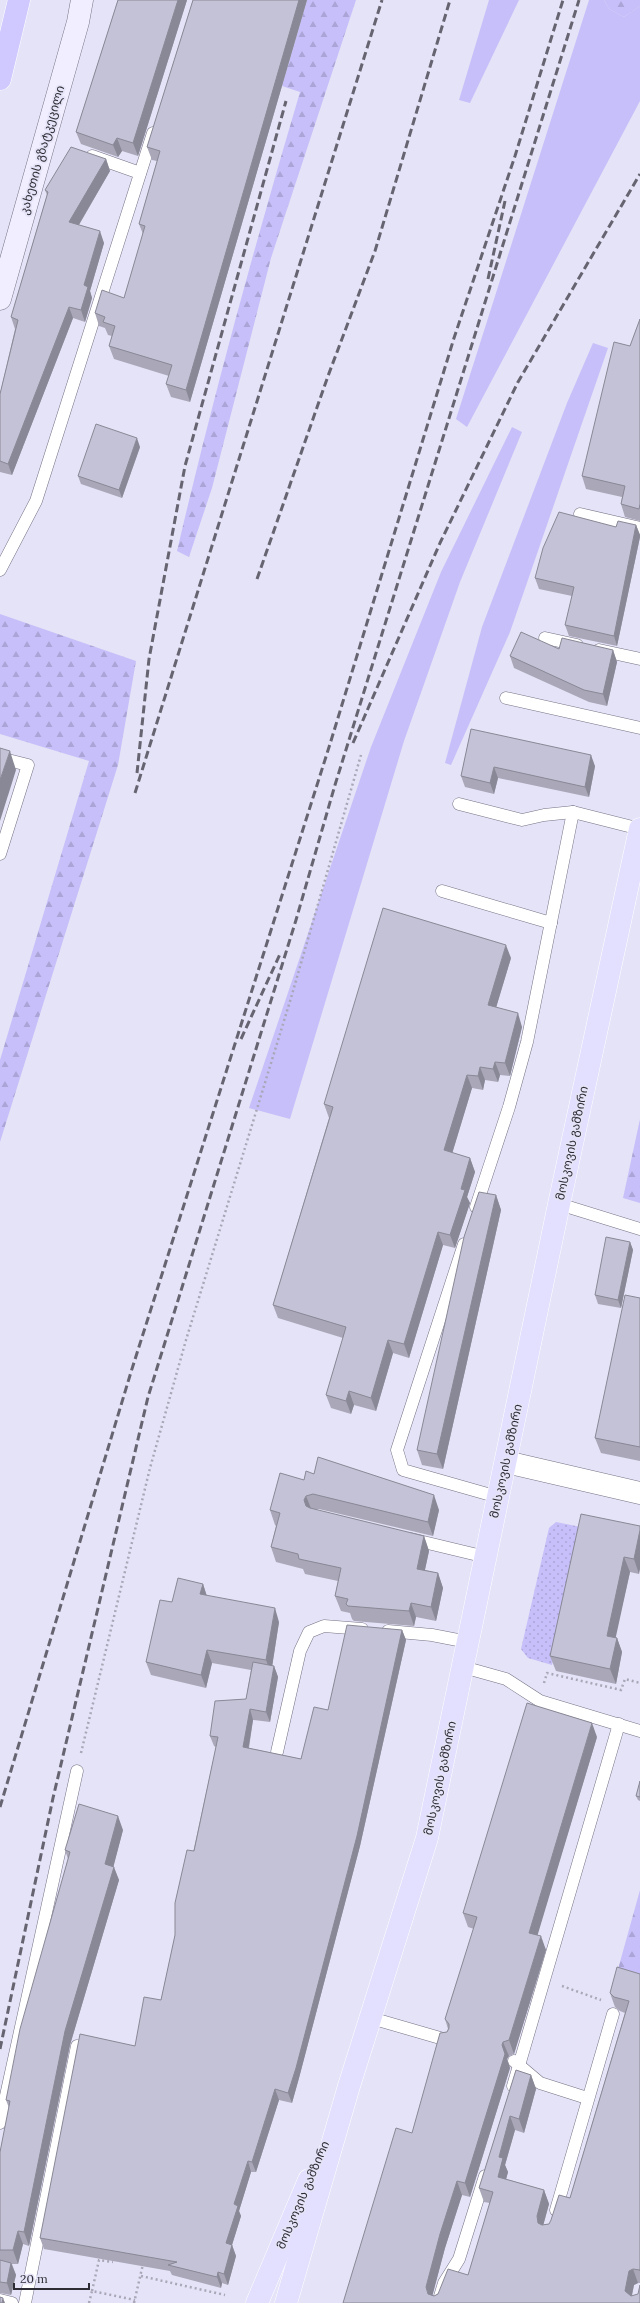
<svg xmlns="http://www.w3.org/2000/svg" width="640" height="2303" font-family="Lora,'Noto Sans Georgian',serif">
<style>
.grass{fill:#c7bff9}
.forest{fill:url(#forest-firs)}
.park{fill:url(#park-dots)}
.lines{fill:none;stroke-linecap:round;stroke-linejoin:round}
.lane-casing{stroke:#747284;stroke-width:13}
.street-casing{stroke:#747284;stroke-width:23}
.secondary-casing{stroke:#747284;stroke-width:23}
.primary-casing{stroke:#fff;stroke-width:23}
.highway-casing{stroke:#fff;stroke-width:23}
.path{stroke:#a9a7b7;stroke-width:2.5;stroke-dasharray:2 3;stroke-linecap:butt}
.lane{stroke:#fff;stroke-width:12}
.street{stroke:#fff;stroke-width:22}
.secondary{stroke:#f1efff;stroke-width:22}
.primary{stroke:#e3dfff;stroke-width:22}
.highway{stroke:#d0c9ff;stroke-width:22}
.rail{stroke:#666470;stroke-width:3;stroke-dasharray:8 4;stroke-linecap:butt}
.wall{fill:#a9a7b8}
.shaded-wall{fill:#898896}
.building{fill:#c4c2d6;stroke:#898896}
.labels{text-anchor:middle;stroke-width:3.5;stroke-linejoin:round;paint-order:stroke}
.street-label{font-size:12px;fill:#2d2c34;stroke:#e5e3f7}
</style>
<defs>
<pattern id="forest-firs" width="22" height="20" patternUnits="userSpaceOnUse"><rect width="22" height="20" fill="#c7bff9"/><path d="M5 1l3.5 6h-7zM16 11l3.5 6h-7z" fill="#aba4d6"/></pattern>
<pattern id="park-dots" width="8" height="8" patternUnits="userSpaceOnUse"><rect width="8" height="8" fill="#c7bff9"/><path d="M2 2h.1M6 6h.1" fill="none" stroke="#aba4d6" stroke-width="1.8" stroke-linecap="round"/></pattern>
</defs>
<rect width="100%" height="100%" fill="#e5e3f7"/>
<g class="grass">
<path d="M 489,0 L 519,0 L 470,103 L 459,100 Z"/>
<path d="M 589,0 L 604,0 L 609,9 L 624,17 L 640,6 L 640,101 L 467,427 L 456,419 Z"/>
<path d="M 593,343 L 608,348 L 510,632 L 451,765 L 445,763 L 482,627 L 567,403 Z"/>
<path d="M 512,427 L 522,432 L 460,582 L 404,741 L 290,1119 L 249,1108 L 371,747 L 441,572 Z"/>
</g>
<g class="forest">
<path d="M 307,0 L 356,0 L 271,258 L 212,488 L 189,557 L 177,551 C 213,397 255,244 300,92 L 282,86 Z"/>
<path d="M 604,0 L 640,0 L 640,6 L 624,17 L 609,9 Z"/>
<path d="M 0,614 L 136,661 L 118,765 L 0,1142 L 0,1060 L 89,761 L 0,734 Z"/>
<path d="M 640,1119 L 640,1203 L 623,1198 Z"/>
<path d="M 640,1890 L 640,1988 L 615,1980 Z"/>
</g>
<path class="park" d="M 556,1522 L 581,1527 L 552,1665 L 528,1658 L 521,1649 L 549,1528 Z"/>
<g class="lines">
<defs>
<g id="lane">
<path d="M 92,156 L 140,173"/>
<path d="M 580,514 L 640,528"/>
<path d="M 0,570 L 36,501 L 153,133"/>
<path d="M 545,638 L 577,645"/>
<path d="M 599,650 L 640,659"/>
<path d="M 506,698 L 640,728"/>
<path d="M 0,758 L 28,765 L 0,854"/>
<path d="M 459,804 L 522,820 L 544,815 L 573,812"/>
<path d="M 442,891 L 551,923"/>
<path d="M 559,1204 L 640,1229"/>
<path d="M 476,1207 L 509,1107 L 527,1042 L 573,812 L 640,829"/>
<path d="M 464,1244 L 397,1450 L 403,1470 L 498,1497"/>
<path d="M 411,1539 L 486,1557"/>
<path d="M 388,1631 L 432,1635 L 468,1642"/>
<path d="M 463,1667 L 506,1679 L 540,1701 L 640,1731"/>
<path d="M 277,1752 L 300,1651 L 309,1632 L 324,1626 L 362,1629"/>
<path d="M 371,2018 L 447,2040"/>
<path d="M 514,2061 L 540,2083 L 587,2098"/>
<path d="M 513,2086 L 619,1724"/>
<path d="M 0,2123 L 77,1771"/>
<path d="M 556,2210 L 613,2014"/>
<path d="M 0,2300 L 12,2303"/>
<path d="M 25,2303 L 77,2046"/>
<path d="M 438,2303 L 444,2283 L 459,2259 L 485,2176"/>
</g>
<path id="street" d="M 506,1462 L 640,1493"/>
<path id="secondary" d="M 0,299 L 78,22 L 82,0"/>
<g id="primary">
<path d="M 257,2303 L 309,2180"/>
<path d="M 286,2303 L 349,2086 L 427,1838 L 559,1204 L 640,829"/>
</g>
<path id="highway" d="M 0,79 L 19,0"/>
</defs>
<use href="#lane" class="lane-casing"/>
<use href="#street" class="street-casing"/>
<use href="#secondary" class="secondary-casing"/>
<use href="#primary" class="primary-casing"/>
<use href="#highway" class="highway-casing"/>
<g class="path">
<path d="M 544,1683 L 547,1673 L 621,1690 L 625,1679 L 640,1683"/>
<path d="M 81,1753 L 150,1468 L 186,1340 L 291,998 L 361,755"/>
<path d="M 562,1986 L 601,2000"/>
<path d="M 141,2276 L 225,2295"/>
<path d="M 92,2291 L 99,2260 L 113,2262"/>
<path d="M 89,2303 L 92,2291 L 135,2300"/>
<path d="M 134,2303 L 143,2264"/>
</g>
<use href="#lane" class="lane"/>
<use href="#street" class="street"/>
<use href="#secondary" class="secondary"/>
<use href="#primary" class="primary"/>
<use href="#highway" class="highway"/>
<g class="rail">
<path d="M 488,279 L 505,201"/>
<path d="M 257,579 L 328,376 L 375,251 L 450,0"/>
<path d="M 353,743 L 440,543 L 518,382 L 640,174"/>
<path d="M 137,773 L 149,659 L 185,466 L 286,101"/>
<path d="M 135,793 L 382,0"/>
<path d="M 241,1039 L 281,952"/>
<path d="M 0,1807 L 131,1372 L 330,744 L 454,338 L 515,156 L 563,0"/>
<path d="M 0,2049 L 53,1798 L 148,1397 L 296,920 L 335,785 L 579,0"/>
</g>
</g>
<g class="wall">
<path d="M 118,0 L 187,0 L 138,156 L 122,151 L 118,157 L 81,144 L 76,132 Z"/>
<path d="M 193,0 L 307,0 L 190,402 L 171,397 L 166,384 L 169,376 L 114,359 L 109,346 L 112,336 L 108,335 L 105,328 L 99,326 L 95,313 L 124,298 L 143,234 L 139,224 L 157,161 L 152,160 L 147,147 Z"/>
<path d="M 106,159 L 110,171 L 79,225 L 104,243 L 90,291 L 92,298 L 85,322 L 73,318 L 12,475 L 0,472 L 0,394 L 15,329 L 11,317 L 47,195 L 45,190 Z"/>
<path d="M 640,319 L 640,521 L 625,517 L 621,504 L 622,497 L 586,489 L 582,476 Z"/>
<path d="M 140,447 L 122,498 L 81,484 L 78,476 Z"/>
<path d="M 636,525 L 640,535 L 640,537 L 617,646 L 569,636 L 565,625 L 572,596 L 539,589 L 535,578 L 616,527 Z"/>
<path d="M 559,649 L 613,650 L 617,662 L 607,706 L 589,702 L 514,668 L 510,656 Z"/>
<path d="M 471,729 L 595,766 L 589,797 L 498,778 L 494,794 L 465,787 L 461,776 Z"/>
<path d="M 511,958 L 496,1007 L 522,1027 L 510,1076 L 500,1075 L 498,1082 L 485,1080 L 483,1090 L 472,1088 L 452,1153 L 470,1158 L 475,1172 L 467,1197 L 470,1203 L 455,1248 L 443,1245 L 409,1358 L 393,1353 L 376,1411 L 354,1405 L 351,1414 L 331,1408 L 326,1395 L 343,1338 L 278,1318 L 273,1305 L 329,1118 L 324,1104 Z"/>
<path d="M 496,1195 L 501,1210 L 443,1469 L 422,1465 L 417,1450 Z"/>
<path d="M 630,1242 L 633,1250 L 621,1308 L 598,1304 L 595,1295 Z"/>
<path d="M 640,1298 L 640,1461 L 601,1453 L 595,1438 Z"/>
<path d="M 314,1474 L 439,1510 L 433,1536 L 319,1509 L 315,1510 L 424,1536 L 429,1551 L 425,1570 L 438,1573 L 443,1588 L 436,1621 L 416,1617 L 414,1626 L 354,1621 L 352,1619 L 350,1613 L 341,1611 L 335,1596 L 338,1581 L 305,1574 L 303,1569 L 276,1562 L 271,1547 L 276,1526 L 275,1525 L 270,1510 L 304,1480 Z"/>
<path d="M 640,1526 L 639,1574 L 630,1572 L 615,1637 L 617,1638 L 622,1652 L 616,1684 L 556,1671 L 550,1656 Z"/>
<path d="M 203,1584 L 207,1596 L 279,1622 L 272,1666 L 274,1666 L 278,1677 L 270,1722 L 253,1720 L 249,1748 L 301,1759 L 328,1710 L 402,1630 L 406,1640 L 360,1846 L 299,2078 L 292,2103 L 279,2100 L 256,2172 L 251,2172 L 239,2211 L 241,2216 L 232,2245 L 236,2256 L 228,2285 L 222,2283 L 221,2288 L 172,2275 L 170,2271 L 44,2249 L 40,2238 L 135,2046 L 161,2000 L 216,1747 L 214,1746 L 210,1736 L 246,1699 L 251,1670 L 212,1663 L 206,1688 L 151,1675 L 146,1662 L 172,1602 Z"/>
<path d="M 597,1737 L 537,1935 L 546,1950 L 514,2054 L 509,2056 L 507,2059 L 510,2068 L 470,2197 L 462,2195 L 445,2248 L 432,2296 L 434,2296 L 468,2275 L 490,2203 L 484,2202 L 479,2188 L 516,2070 L 531,2075 L 536,2089 L 524,2133 L 515,2130 L 505,2165 L 508,2172 L 506,2179 L 544,2190 L 549,2204 L 543,2225 L 549,2224 L 570,2198 L 625,2013 L 620,2011 L 615,2007 L 610,1993 L 640,1974 L 640,2283 L 638,2283 L 634,2285 L 632,2296 L 640,2303 L 343,2303 L 412,2133 L 447,2032 L 448,2029 L 445,2019 L 474,1929 L 468,1927 L 463,1913 Z"/>
<path d="M 640,1781 L 640,1801 L 638,1800 L 636,1796 Z"/>
<path d="M 123,1830 L 113,1867 L 119,1880 L 70,2045 L 29,2246 L 23,2244 L 18,2264 L 12,2264 L 16,2275 L 11,2295 L 0,2293 L 0,2152 L 9,2108 L 6,2100 L 68,1859 L 65,1850 Z"/>
</g>
<g class="shaded-wall">
<path d="M 178,0 L 187,0 L 138,156 L 133,143 Z"/>
<path d="M 299,0 L 307,0 L 190,402 L 186,390 Z"/>
<path d="M 117,138 L 122,151 L 118,157 L 113,145 Z"/>
<path d="M 106,159 L 110,171 L 74,233 L 69,222 Z"/>
<path d="M 100,231 L 104,243 L 90,291 L 92,298 L 85,322 L 81,310 L 84,285 Z"/>
<path d="M 69,307 L 73,318 L 12,475 L 8,464 Z"/>
<path d="M 137,438 L 140,447 L 122,498 L 119,490 Z"/>
<path d="M 636,525 L 640,535 L 640,537 L 617,646 L 614,636 Z"/>
<path d="M 613,650 L 617,662 L 607,706 L 603,694 Z"/>
<path d="M 10,751 L 16,770 L 0,821 L 0,780 Z"/>
<path d="M 591,755 L 595,766 L 589,797 L 585,787 Z"/>
<path d="M 494,767 L 498,778 L 494,794 L 490,783 Z"/>
<path d="M 506,945 L 511,958 L 493,1018 L 488,1005 Z"/>
<path d="M 518,1013 L 522,1027 L 510,1076 L 505,1063 Z"/>
<path d="M 495,1062 L 500,1075 L 498,1082 L 493,1069 Z"/>
<path d="M 480,1067 L 485,1080 L 483,1090 L 478,1076 Z"/>
<path d="M 467,1075 L 472,1088 L 449,1164 L 444,1150 Z"/>
<path d="M 470,1158 L 475,1172 L 467,1197 L 470,1203 L 455,1248 L 450,1235 L 461,1189 Z"/>
<path d="M 496,1195 L 501,1210 L 443,1469 L 437,1454 Z"/>
<path d="M 438,1232 L 443,1245 L 409,1358 L 404,1344 Z"/>
<path d="M 630,1242 L 633,1250 L 621,1308 L 618,1300 Z"/>
<path d="M 388,1340 L 393,1353 L 376,1411 L 371,1398 Z"/>
<path d="M 349,1391 L 354,1405 L 351,1414 L 346,1401 Z"/>
<path d="M 434,1495 L 439,1510 L 433,1536 L 428,1522 Z"/>
<path d="M 306,1496 L 312,1511 L 312,1521 L 304,1500 Z"/>
<path d="M 640,1530 L 640,1569 L 639,1574 L 634,1559 Z"/>
<path d="M 424,1536 L 429,1551 L 422,1583 L 417,1569 Z"/>
<path d="M 624,1557 L 630,1572 L 613,1650 L 607,1636 Z"/>
<path d="M 438,1573 L 443,1588 L 436,1621 L 431,1607 Z"/>
<path d="M 203,1584 L 207,1597 L 200,1594 Z"/>
<path d="M 411,1603 L 416,1617 L 414,1626 L 409,1611 Z"/>
<path d="M 275,1608 L 279,1622 L 271,1674 L 266,1660 Z"/>
<path d="M 402,1630 L 406,1640 L 360,1846 L 299,2078 L 292,2103 L 288,2093 Z"/>
<path d="M 617,1638 L 622,1652 L 616,1684 L 610,1669 Z"/>
<path d="M 207,1650 L 212,1663 L 206,1688 L 201,1675 Z"/>
<path d="M 274,1666 L 278,1677 L 270,1722 L 266,1712 Z"/>
<path d="M 250,1709 L 253,1720 L 247,1757 L 243,1747 Z"/>
<path d="M 592,1723 L 597,1737 L 534,1947 L 529,1933 Z"/>
<path d="M 118,1816 L 123,1830 L 111,1876 L 114,1867 L 119,1880 L 70,2045 L 29,2246 L 24,2232 L 65,2031 L 105,1864 Z"/>
<path d="M 541,1936 L 546,1950 L 514,2054 L 509,2040 Z"/>
<path d="M 503,2042 L 509,2056 L 507,2059 L 510,2068 L 470,2197 L 465,2183 L 502,2045 Z"/>
<path d="M 531,2075 L 536,2089 L 524,2133 L 519,2119 Z"/>
<path d="M 275,2089 L 279,2100 L 256,2172 L 252,2162 Z"/>
<path d="M 510,2116 L 515,2130 L 505,2165 L 508,2172 L 503,2191 L 498,2177 L 499,2157 Z"/>
<path d="M 248,2161 L 251,2172 L 239,2211 L 241,2216 L 232,2245 L 236,2256 L 228,2285 L 224,2274 L 226,2243 L 234,2204 Z"/>
<path d="M 457,2181 L 462,2195 L 445,2248 L 431,2301 L 428,2294 L 426,2287 L 440,2234 Z"/>
<path d="M 544,2190 L 549,2204 L 542,2230 L 538,2223 L 537,2216 Z"/>
<path d="M 18,2231 L 23,2244 L 18,2264 L 13,2250 Z"/>
<path d="M 11,2263 L 16,2275 L 11,2295 L 7,2283 Z"/>
<path d="M 633,2269 L 638,2283 L 634,2285 L 630,2303 L 625,2291 L 629,2271 Z"/>
<path d="M 218,2272 L 222,2283 L 221,2288 L 217,2277 Z"/>
<path d="M 3,2298 L 5,2303 L 2,2303 Z"/>
</g>
<g class="building">
<path d="M 118,0 L 178,0 L 133,143 L 117,138 L 113,145 L 76,132 Z"/>
<path d="M 193,0 L 299,0 L 186,390 L 166,384 L 172,365 L 109,346 L 115,326 L 103,322 L 105,317 L 95,313 L 102,290 L 124,298 L 145,226 L 139,224 L 160,151 L 147,147 Z"/>
<path d="M 71,147 L 106,159 L 69,222 L 100,231 L 84,285 L 88,287 L 81,310 L 69,307 L 8,464 L 0,461 L 0,394 L 18,320 L 11,317 L 48,192 L 45,190 Z"/>
<path d="M 640,319 L 640,504 L 639,509 L 621,504 L 625,486 L 582,476 L 614,342 L 630,346 Z"/>
<path d="M 96,424 L 137,438 L 119,490 L 78,476 Z"/>
<path d="M 559,512 L 616,527 L 618,521 L 636,525 L 614,636 L 565,625 L 574,587 L 535,578 L 543,548 Z"/>
<path d="M 521,632 L 559,649 L 562,638 L 613,650 L 603,694 L 584,690 L 510,656 Z"/>
<path d="M 471,729 L 591,755 L 585,787 L 494,767 L 490,783 L 461,776 Z"/>
<path d="M 0,748 L 10,751 L 0,780 Z"/>
<path d="M 383,908 L 506,945 L 488,1005 L 518,1013 L 505,1063 L 495,1062 L 493,1069 L 480,1067 L 478,1076 L 467,1075 L 444,1150 L 470,1158 L 461,1189 L 465,1190 L 450,1235 L 438,1232 L 404,1344 L 388,1340 L 371,1398 L 349,1391 L 346,1401 L 326,1395 L 346,1327 L 273,1305 L 333,1107 L 324,1104 Z"/>
<path d="M 479,1192 L 496,1195 L 437,1454 L 417,1450 L 464,1237 Z"/>
<path d="M 606,1237 L 630,1242 L 618,1300 L 595,1295 Z"/>
<path d="M 625,1295 L 640,1298 L 640,1447 L 595,1438 Z"/>
<path d="M 318,1457 L 434,1495 L 428,1522 L 313,1494 L 306,1496 L 304,1500 L 306,1506 L 310,1508 L 424,1536 L 417,1569 L 438,1573 L 431,1607 L 411,1603 L 409,1611 L 348,1606 L 346,1604 L 348,1599 L 335,1596 L 341,1568 L 299,1559 L 298,1554 L 271,1547 L 280,1513 L 270,1510 L 280,1473 L 304,1480 L 306,1471 L 314,1474 Z"/>
<path d="M 581,1514 L 640,1526 L 640,1530 L 634,1559 L 624,1557 L 607,1636 L 617,1638 L 610,1669 L 550,1656 Z"/>
<path d="M 178,1578 L 203,1584 L 200,1594 L 275,1608 L 266,1660 L 207,1650 L 201,1675 L 146,1662 L 160,1600 L 172,1602 Z"/>
<path d="M 347,1625 L 402,1630 L 357,1836 L 296,2068 L 288,2093 L 275,2089 L 252,2162 L 248,2161 L 234,2204 L 238,2206 L 226,2243 L 232,2245 L 224,2274 L 218,2272 L 217,2277 L 168,2265 L 177,2262 L 40,2238 L 80,2034 L 135,2046 L 144,1997 L 161,2000 L 175,1935 L 175,1903 L 187,1850 L 194,1851 L 218,1737 L 210,1736 L 215,1701 L 246,1699 L 253,1662 L 274,1666 L 266,1712 L 250,1709 L 243,1747 L 301,1759 L 314,1707 L 328,1710 Z"/>
<path d="M 527,1703 L 592,1723 L 529,1933 L 541,1936 L 509,2040 L 503,2042 L 502,2045 L 505,2054 L 465,2183 L 457,2181 L 440,2234 L 426,2287 L 428,2294 L 434,2296 L 438,2294 L 448,2269 L 468,2275 L 493,2192 L 479,2188 L 516,2070 L 531,2075 L 519,2119 L 510,2116 L 499,2157 L 503,2158 L 498,2177 L 544,2190 L 537,2216 L 538,2223 L 542,2225 L 549,2224 L 551,2220 L 559,2195 L 570,2198 L 629,2001 L 614,1997 L 610,1993 L 617,1967 L 640,1974 L 640,2271 L 640,2270 L 633,2269 L 629,2271 L 625,2291 L 631,2296 L 638,2294 L 640,2285 L 640,2303 L 343,2303 L 396,2128 L 412,2133 L 440,2033 L 447,2032 L 449,2028 L 449,2024 L 445,2019 L 477,1917 L 463,1913 Z"/>
<path d="M 640,1781 L 640,1797 L 636,1796 Z"/>
<path d="M 79,1804 L 118,1816 L 105,1864 L 114,1867 L 65,2031 L 24,2232 L 18,2231 L 13,2250 L 0,2250 L 0,2152 L 10,2101 L 6,2100 L 20,2029 L 70,1852 L 65,1850 Z"/>
<path d="M 0,2260 L 11,2263 L 7,2283 L 0,2282 Z"/>
<path d="M 0,2297 L 3,2298 L 2,2303 L 0,2303 Z"/>
</g>
<g class="labels">
<g class="street-label">
<text transform="translate(42 150) rotate(-74)" y="4">კახეთის გზატკეცილი</text>
<text transform="translate(572 1143) rotate(-78)" y="4">მოსკოვის გამზირი</text>
<text transform="translate(506 1461) rotate(-78)" y="4">მოსკოვის გამზირი</text>
<text transform="translate(440 1778) rotate(-78)" y="4">მოსკოვის გამზირი</text>
<text transform="translate(303 2195) rotate(-67)" y="4">მოსკოვის გამზირი</text>
</g>
</g>
<path d="M14 2283v6h75v-6" fill="none" stroke="#2d2c34" stroke-width="2"/>
<text x="20" y="2283" font-size="12" fill="#2d2c34" stroke="#e5e3f7" stroke-width="3" paint-order="stroke">20 m</text>
</svg>
